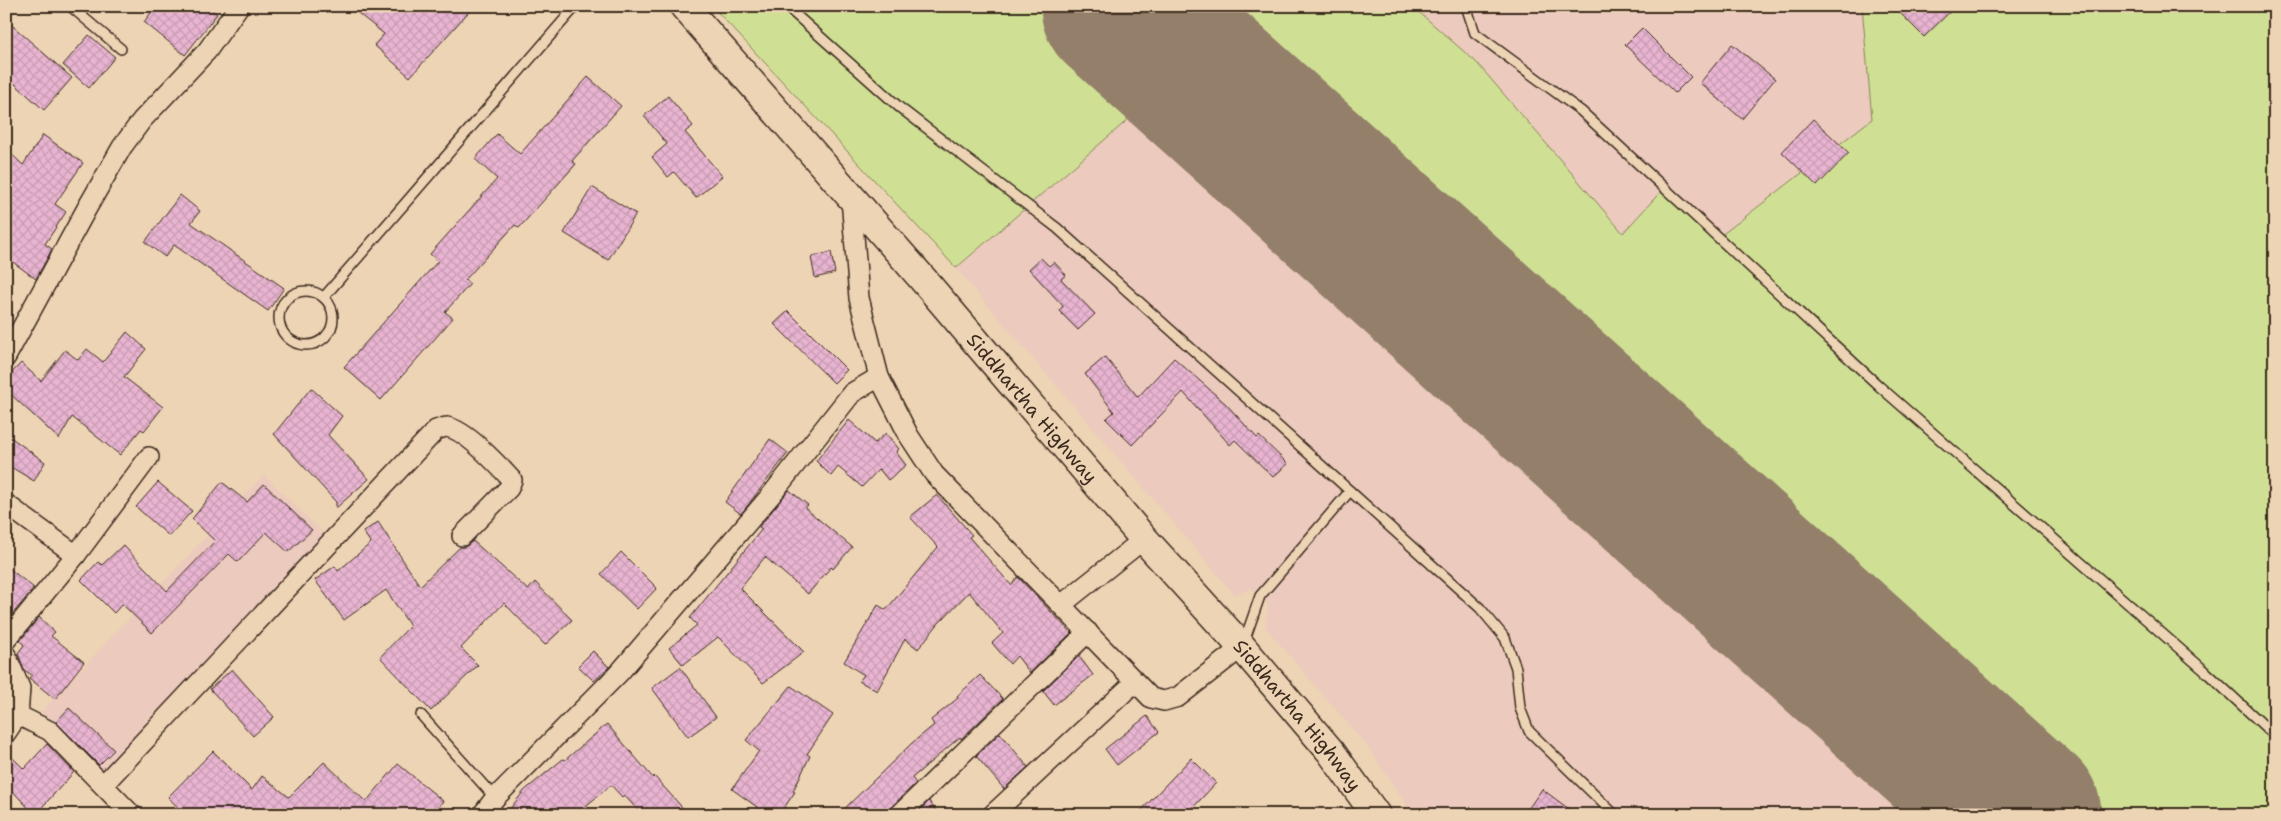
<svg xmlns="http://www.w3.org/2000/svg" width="2281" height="821" font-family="'Shantell Sans',sans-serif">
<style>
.built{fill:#eccabd}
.green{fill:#cfe094;stroke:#858559}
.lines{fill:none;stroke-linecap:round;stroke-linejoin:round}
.runway{stroke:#947f6a;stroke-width:159}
.building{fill:url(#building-cross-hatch);stroke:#3b2a1e}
.service-casing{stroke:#3b2a1e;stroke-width:12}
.minor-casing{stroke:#3b2a1e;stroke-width:22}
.trunk-casing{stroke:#3b2a1e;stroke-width:31}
.service{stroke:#edd4b5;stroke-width:9}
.minor{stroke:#edd4b5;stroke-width:19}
.trunk{stroke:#edd4b5;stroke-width:28}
.labels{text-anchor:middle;stroke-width:4;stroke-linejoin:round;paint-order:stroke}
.street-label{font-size:19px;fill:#3b2a1e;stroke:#edd4b5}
</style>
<defs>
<pattern id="building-cross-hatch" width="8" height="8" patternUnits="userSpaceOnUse" patternTransform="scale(1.25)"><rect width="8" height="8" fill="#e8b4d1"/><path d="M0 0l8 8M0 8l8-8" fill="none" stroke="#c89bb3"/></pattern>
</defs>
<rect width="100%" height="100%" fill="#edd4b5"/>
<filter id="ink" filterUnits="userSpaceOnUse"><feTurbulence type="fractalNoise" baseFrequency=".02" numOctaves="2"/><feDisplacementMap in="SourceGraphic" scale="10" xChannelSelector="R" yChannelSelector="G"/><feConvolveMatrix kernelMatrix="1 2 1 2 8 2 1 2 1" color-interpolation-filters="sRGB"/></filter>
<g filter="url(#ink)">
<g class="built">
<path d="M 712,6 L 2275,6 L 2275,815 L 1414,815 L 1365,743 L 1265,627 L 1268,605 L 1251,588 L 1235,595 L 956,268 Z"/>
<path d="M 264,475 L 328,538 L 106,779 L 41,712 Z"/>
</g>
<g class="green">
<path d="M 712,6 L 1034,6 L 1145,105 L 956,268 Z"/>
<path d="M 1219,6 L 1412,6 L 1477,63 L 1623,233 L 1665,187 L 1719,237 L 1872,119 L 1862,6 L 2275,6 L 2275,815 L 2108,815 Z"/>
</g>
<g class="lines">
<path class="runway" d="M 1120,6 L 2022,815"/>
</g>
<g class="building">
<path d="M 156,6 L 207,6 L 217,14 L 185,55 L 144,22 Z"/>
<path d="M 349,6 L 474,6 L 410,77 L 374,45 L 384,34 Z"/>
<path d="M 1893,6 L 1956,6 L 1924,37 Z"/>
<path d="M 6,20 L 72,78 L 44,110 L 6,76 Z"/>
<path d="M 1642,28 L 1691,77 L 1675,93 L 1625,45 Z"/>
<path d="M 89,35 L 115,57 L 89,88 L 63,65 Z"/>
<path d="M 1732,44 L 1775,79 L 1742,119 L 1700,83 Z"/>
<path d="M 588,77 L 621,106 L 572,161 L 576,164 L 519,228 L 515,225 L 465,280 L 470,284 L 445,312 L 453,318 L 381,400 L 344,367 L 438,261 L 430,254 L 497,179 L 475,159 L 497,134 L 520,154 Z"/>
<path d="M 668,96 L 693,126 L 685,132 L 722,176 L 696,198 L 674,172 L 668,177 L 652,157 L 667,144 L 644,116 Z"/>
<path d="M 1813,119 L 1849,153 L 1817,186 L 1782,152 Z"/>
<path d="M 43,135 L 83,163 L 55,204 L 66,212 L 45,244 L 52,249 L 36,279 L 6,257 L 6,149 L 23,165 Z"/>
<path d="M 592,187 L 636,214 L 608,260 L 564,233 Z"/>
<path d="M 180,195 L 200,211 L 191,223 L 284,288 L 268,311 L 174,245 L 165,257 L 145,242 Z"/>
<path d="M 831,252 L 835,273 L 815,278 L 811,257 Z"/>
<path d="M 1041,258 L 1049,266 L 1054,262 L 1066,275 L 1061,279 L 1095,314 L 1078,330 L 1059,311 L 1063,306 L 1029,269 Z"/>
<path d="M 788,311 L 847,370 L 834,383 L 774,324 Z"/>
<path d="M 127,332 L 146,349 L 124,377 L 163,407 L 144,431 L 141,429 L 120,455 L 72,417 L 59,439 L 6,390 L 6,379 L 21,363 L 41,381 L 65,350 L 78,360 L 87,349 L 103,362 Z"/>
<path d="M 1105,357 L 1138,397 L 1174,358 L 1226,404 L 1257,438 L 1259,436 L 1288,464 L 1273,477 L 1235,440 L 1230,445 L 1183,392 L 1132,445 L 1106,419 L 1114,412 L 1085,374 Z"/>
<path d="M 311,388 L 342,416 L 328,435 L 369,479 L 336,508 L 336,502 L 274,434 Z"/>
<path d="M 849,420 L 875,443 L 886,433 L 899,449 L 896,452 L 906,465 L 888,480 L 879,469 L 862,487 L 838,467 L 831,476 L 816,461 Z"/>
<path d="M 6,434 L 45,462 L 34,481 L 6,464 Z"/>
<path d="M 770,439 L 788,453 L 741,514 L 725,502 Z"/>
<path d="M 158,482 L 192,511 L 169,536 L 136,507 Z"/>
<path d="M 222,482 L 247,502 L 264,484 L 312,530 L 288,552 L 266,532 L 238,562 L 229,554 L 152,633 L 122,604 L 114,613 L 81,580 L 98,562 L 102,565 L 123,545 L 167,591 L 215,541 L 192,519 Z"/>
<path d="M 789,490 L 808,505 L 805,508 L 852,547 L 833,569 L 831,567 L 808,594 L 765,557 L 740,588 L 804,652 L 763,683 L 718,637 L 683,665 L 669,648 L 697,625 L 690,618 L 762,529 L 759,527 Z"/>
<path d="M 937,495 L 972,535 L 969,537 L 1011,585 L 1018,577 L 1071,633 L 1030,673 L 1017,656 L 1010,664 L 992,643 L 1003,633 L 969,592 L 938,624 L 918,649 L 905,639 L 877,691 L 859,681 L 864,675 L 844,662 L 878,605 L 886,610 L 938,547 L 910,517 Z"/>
<path d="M 378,522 L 420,586 L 460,547 L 465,547 L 473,541 L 528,590 L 535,582 L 572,620 L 545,645 L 504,603 L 461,648 L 478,665 L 431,711 L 380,657 L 410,626 L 386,590 L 344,620 L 315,580 L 335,566 L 338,571 L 371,543 L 363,532 Z"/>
<path d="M 621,552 L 657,588 L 637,609 L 601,574 Z"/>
<path d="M 6,566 L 34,588 L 6,622 Z"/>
<path d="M 39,617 L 55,632 L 51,636 L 84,662 L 55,699 L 29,678 L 32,675 L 24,670 L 18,653 L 24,645 L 20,641 Z"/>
<path d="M 593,651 L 609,667 L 594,681 L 578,666 Z"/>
<path d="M 1079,656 L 1093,675 L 1054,705 L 1043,691 Z"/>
<path d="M 680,667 L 716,717 L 688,737 L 652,688 Z"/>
<path d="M 232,669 L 274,717 L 253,736 L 210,689 Z"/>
<path d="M 980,675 L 1003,699 L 961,739 L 960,737 L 912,778 L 916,783 L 891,807 L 888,815 L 838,815 L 912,743 L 934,725 L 931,720 L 958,698 L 957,696 Z"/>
<path d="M 791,686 L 833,715 L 807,754 L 810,756 L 793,791 L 795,792 L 779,815 L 768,815 L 732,789 L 759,751 L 746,740 Z"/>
<path d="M 69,708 L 114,750 L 99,765 L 56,722 Z"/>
<path d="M 1147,716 L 1159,732 L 1117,765 L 1105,749 Z"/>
<path d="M 607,724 L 653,778 L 654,776 L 689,815 L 642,815 L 624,795 L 622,797 L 611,785 L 575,815 L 505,815 L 524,791 L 563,759 L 565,760 Z"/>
<path d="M 1000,733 L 1028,767 L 1004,789 L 976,756 Z"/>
<path d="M 47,744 L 74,772 L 35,815 L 6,784 L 6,751 L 24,769 Z"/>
<path d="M 213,751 L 252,790 L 262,776 L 289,797 L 324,762 L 366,802 L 398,764 L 443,801 L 431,815 L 185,815 L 168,797 Z"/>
<path d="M 1191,758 L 1216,783 L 1186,815 L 1137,815 Z"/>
<path d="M 1542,789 L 1577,815 L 1524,815 Z"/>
<path d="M 929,801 L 939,815 L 915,815 Z"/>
</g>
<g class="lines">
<defs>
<g id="service">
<path d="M 70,6 L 121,49"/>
<path d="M 786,6 L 899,107 L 1057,228 L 1350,491 L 1260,596 L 1244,642"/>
<path d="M 1466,6 L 1475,33 L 1581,111 L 1879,386 L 2205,671 L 2275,736"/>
<circle cx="306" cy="318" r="27"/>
<path d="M 324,297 L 576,6"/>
<path d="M 1350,491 L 1480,608 L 1505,638 L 1516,668 L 1520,708 L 1529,731 L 1615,815"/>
<path d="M 421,715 L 495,798"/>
</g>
<g id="minor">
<path d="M 851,198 L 859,298 L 879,377 L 909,436 L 934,474 L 1151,698 L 1164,701 L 1178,697 L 1242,647"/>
<path d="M 6,357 L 87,208 L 122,147 L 142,120 L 207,51 L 239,6"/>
<path d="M 6,504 L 76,555 L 149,457"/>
<path d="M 1061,605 L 1144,539"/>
<path d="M 6,640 L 76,555"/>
<path d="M 6,655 L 20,688 L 18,715 L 6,733"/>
<path d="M 18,715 L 50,731 L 132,815"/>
<path d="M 103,785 L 436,430 C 440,429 444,427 447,427 C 466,430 499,466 512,480 L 509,488 L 462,536"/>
<path d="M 482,815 L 495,798 L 619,673 L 772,494 L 852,393 L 879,377"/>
<path d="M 899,815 L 1088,632"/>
<path d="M 992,815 L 1134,683"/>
</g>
<g id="trunk">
<path id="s1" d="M 684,6 L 921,277 L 1144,539 L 1242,647 L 1331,752 L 1376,815"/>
</g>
</defs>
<use href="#service" class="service-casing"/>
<use href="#minor" class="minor-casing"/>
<use href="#trunk" class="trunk-casing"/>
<use href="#service" class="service"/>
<use href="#minor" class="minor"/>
<use href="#trunk" class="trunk"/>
</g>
</g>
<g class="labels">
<g class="street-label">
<text dy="7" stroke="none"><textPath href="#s1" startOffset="532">Siddhartha Highway</textPath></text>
<text dy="7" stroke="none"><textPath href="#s1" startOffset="938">Siddhartha Highway</textPath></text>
</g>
</g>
<rect width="2281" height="821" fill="none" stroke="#edd4b5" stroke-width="25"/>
<rect x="12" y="12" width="2256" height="796" fill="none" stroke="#3b2a1e" stroke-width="2" filter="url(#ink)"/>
</svg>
